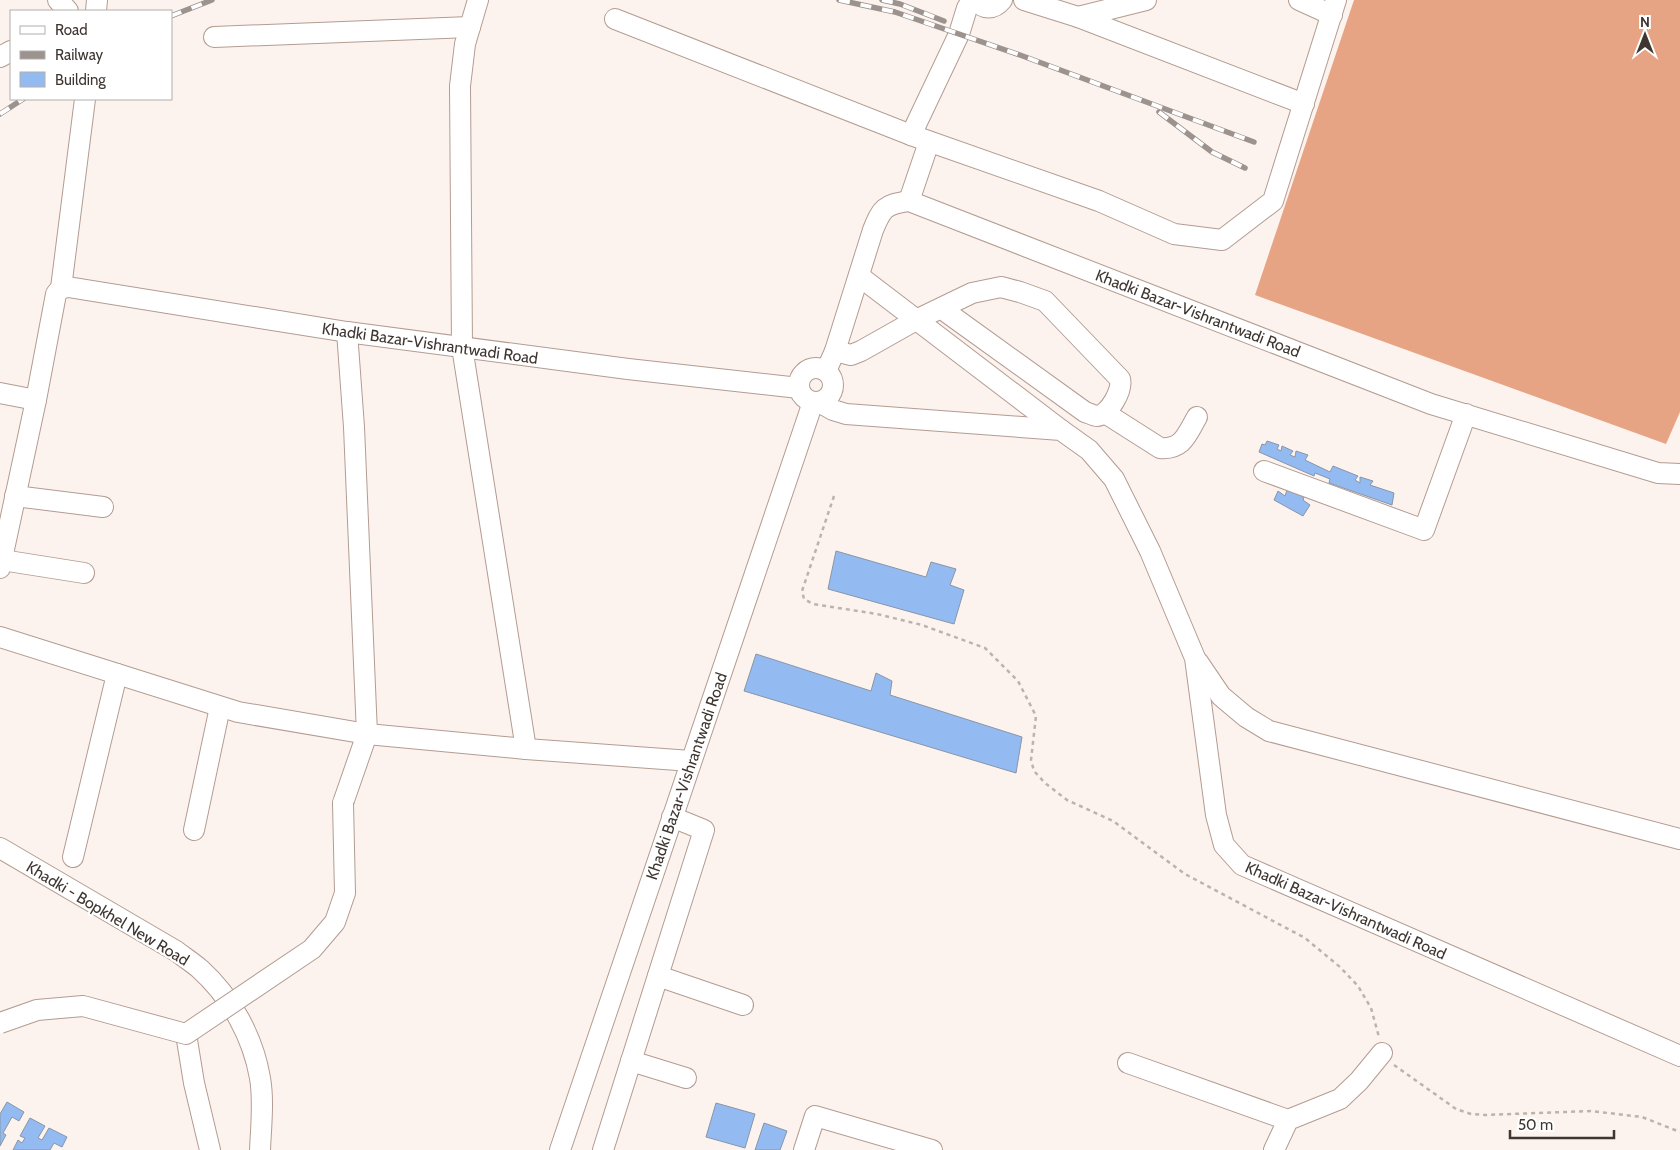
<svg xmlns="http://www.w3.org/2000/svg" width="1680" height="1150" font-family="Cabin,sans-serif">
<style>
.forest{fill:#e6a484}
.building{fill:#93bbf2;stroke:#8895a7}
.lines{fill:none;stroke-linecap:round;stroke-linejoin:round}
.minor-casing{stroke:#b39c92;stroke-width:22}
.path{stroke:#bcb3ae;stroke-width:2.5;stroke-dasharray:4 4;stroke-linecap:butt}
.minor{stroke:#fff;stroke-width:20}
.rail-casing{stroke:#9c938e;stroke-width:5.5}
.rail{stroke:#fff;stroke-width:4;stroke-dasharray:11;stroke-linecap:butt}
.minor-bridge-casing{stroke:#b39c92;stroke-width:22;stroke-linecap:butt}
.minor-bridge{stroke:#fff;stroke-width:20}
.labels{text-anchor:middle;stroke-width:4.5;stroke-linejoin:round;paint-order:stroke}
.street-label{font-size:16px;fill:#3f3632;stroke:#fff}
</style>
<rect width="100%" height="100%" fill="#fdf3ee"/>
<path class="forest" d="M 1354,0 L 1680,0 L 1680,412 L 1666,444 L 1255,295 Z"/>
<g class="building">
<path d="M 1267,441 L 1279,445 L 1277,449 L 1281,451 L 1282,446 L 1293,451 L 1290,455 L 1295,457 L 1296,451 L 1308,455 L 1305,460 L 1330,472 L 1333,466 L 1358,476 L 1355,480 L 1360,483 L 1360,477 L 1373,481 L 1370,485 L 1394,493 L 1392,505 L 1329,483 L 1330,479 L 1315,473 L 1314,476 L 1259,452 L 1262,444 L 1265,445 Z"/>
<path d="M 1287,490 L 1304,497 L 1303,500 L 1310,505 L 1303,516 L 1274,500 L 1278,491 L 1285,496 Z"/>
<path d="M 836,551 L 926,577 L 931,562 L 956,569 L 950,585 L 964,590 L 954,624 L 828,589 Z"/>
<path d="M 756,654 L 871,691 L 876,673 L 892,681 L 890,695 L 1022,737 L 1016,773 L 744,691 Z"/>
<path d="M 7,1102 L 24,1112 L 19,1121 L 12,1117 L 3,1133 L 6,1135 L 0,1146 L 0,1114 Z"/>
<path d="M 716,1103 L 755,1114 L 745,1148 L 706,1137 Z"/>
<path d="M 30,1118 L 45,1126 L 38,1138 L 42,1140 L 49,1128 L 67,1137 L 62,1147 L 54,1143 L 50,1150 L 13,1150 L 18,1140 L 22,1143 L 25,1138 L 20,1136 Z"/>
<path d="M 764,1123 L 787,1131 L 780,1150 L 755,1150 Z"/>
</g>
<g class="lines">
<defs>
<g id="minor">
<path d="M 58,0 L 68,11"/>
<path d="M 478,0 L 465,44 L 460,86 L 462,347 L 526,749"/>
<path d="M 976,0 C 983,10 994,10 1002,0"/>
<path d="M 1024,0 L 1078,17 L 1304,104"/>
<path d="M 1299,0 L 1332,15"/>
<path d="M 96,11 L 97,0"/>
<path d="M 1078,17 L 1146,0"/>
<path d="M 615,19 L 911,135 L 1099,201 L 1174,234 L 1222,240 L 1273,201 L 1336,0"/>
<path d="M 214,37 L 470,27"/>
<path d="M 0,57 L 11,51"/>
<path d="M 911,135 L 959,34 L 967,8 L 972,0"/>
<path d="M 909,201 L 929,142"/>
<path d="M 859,276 L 1061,430"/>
<path d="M 61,288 L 68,287 L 347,332 L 628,369 L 799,388"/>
<path d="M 835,351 L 851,355 L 861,351 L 916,320 L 972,293 L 1001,287 L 1020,292 L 1045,301 L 1120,379 C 1123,390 1109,415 1097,416 C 1094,416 1089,413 1085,412 L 942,309"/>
<circle cx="816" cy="385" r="17"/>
<path d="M 826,371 L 835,351 L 873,230 C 882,208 884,205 909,201 L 1431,404 L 1658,473 L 1680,474"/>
<path d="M 0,393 L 36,400"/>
<path d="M 819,402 L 833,410 L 846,414 L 1061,430 L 1089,450 L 1114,479 L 1150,551 L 1195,658 L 1216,815 L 1224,845 L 1242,865 L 1680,1056"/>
<path d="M 1105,413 L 1160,448 C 1183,450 1187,434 1197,417"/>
<path d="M 1264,471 L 1424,530 L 1466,414"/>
<path d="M 15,496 L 103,507"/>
<path d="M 2,560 L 84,573"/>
<path d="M 0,568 L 36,400 L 56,294 L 61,288 L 85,99"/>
<path d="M 0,637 L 238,712 L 367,734 L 526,749 L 691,761"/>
<path d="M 1198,662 L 1221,696 L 1246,717 L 1269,731 L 1680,839"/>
<path d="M 343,803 L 367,734 L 354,427 L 347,332"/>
<path d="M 194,830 L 220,707"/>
<path d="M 0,848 L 176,951 C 184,957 193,963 200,969 C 231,997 253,1037 260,1078 C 264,1101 261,1126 260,1150"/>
<path d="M 73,857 L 117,674"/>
<path d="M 658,976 L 743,1005"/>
<path d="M 186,1034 L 194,1083 L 210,1150"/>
<path d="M 631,1061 L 686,1078"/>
<path d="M 1128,1063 L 1288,1120"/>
<path d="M 560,1150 L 813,402"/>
<path d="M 603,1150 L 704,830 L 672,817"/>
<path d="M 804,1150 L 815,1116 L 932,1150"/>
<path d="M 1274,1150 L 1288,1120 L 1340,1099 L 1359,1081 L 1382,1053"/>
</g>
</defs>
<use href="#minor" class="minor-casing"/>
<g class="path">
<path d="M 834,496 L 802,591 L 804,599 L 813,604 L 877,614 L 922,625 L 985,648 L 1018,681 L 1036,716 L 1031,760 L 1034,771 L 1045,783 L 1067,800 L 1113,821 L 1185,874 L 1305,938 L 1340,967 L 1358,986 L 1371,1008 L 1379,1037"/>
<path d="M 1394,1065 L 1456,1109 L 1471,1114 L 1485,1115 L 1591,1111 L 1642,1117 L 1680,1132"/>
</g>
<use href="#minor" class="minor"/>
<defs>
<g id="rail">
<path d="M 839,0 L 895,12 L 1020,55 L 1254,142"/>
<path d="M 882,0 L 900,4 L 944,21"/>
<path d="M 171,16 L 212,0"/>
<path d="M 1159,112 L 1212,152 L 1245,168"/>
<path d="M 0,114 L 23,99"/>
</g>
</defs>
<use href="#rail" class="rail-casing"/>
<use href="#rail" class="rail"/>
<defs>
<path id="minor-bridge" d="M 0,1023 L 37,1010 L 83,1006 L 186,1034 L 312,949 L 335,922 L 345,893 L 343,803"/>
</defs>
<use href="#minor-bridge" class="minor-bridge-casing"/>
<use href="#minor-bridge" class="minor-bridge"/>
</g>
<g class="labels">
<g class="street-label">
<text transform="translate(1198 313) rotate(21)" y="6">Khadki Bazar-Vishrantwadi Road</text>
<text transform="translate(430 343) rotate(8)" y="6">Khadki Bazar-Vishrantwadi Road</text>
<text transform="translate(686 776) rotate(-71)" y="6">Khadki Bazar-Vishrantwadi Road</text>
<text transform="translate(1346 910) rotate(24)" y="6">Khadki Bazar-Vishrantwadi Road</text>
<text transform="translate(108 913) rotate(31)" y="6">Khadki - Bopkhel New Road</text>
</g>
</g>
<rect x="10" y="10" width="162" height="90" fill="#ffffff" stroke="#b2afad"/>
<rect x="20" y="26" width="25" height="8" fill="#ffffff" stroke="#b2afad"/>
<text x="55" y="35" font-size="15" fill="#3f3632">Road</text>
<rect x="20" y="51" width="25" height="8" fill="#9c938e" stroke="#b2afad"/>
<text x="55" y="60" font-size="15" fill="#3f3632">Railway</text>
<rect x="20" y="72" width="25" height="15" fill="#93bbf2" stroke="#b2afad"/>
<text x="55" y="85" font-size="15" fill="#3f3632">Building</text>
<g transform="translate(1645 35)" stroke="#ffffff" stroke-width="4" paint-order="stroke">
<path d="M0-4L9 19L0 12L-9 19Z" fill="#3f3632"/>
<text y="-8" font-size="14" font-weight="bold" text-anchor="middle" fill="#3f3632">N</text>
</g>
<path d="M1510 1130v8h104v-8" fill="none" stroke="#3f3632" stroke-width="2.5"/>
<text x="1518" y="1130" font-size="15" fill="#3f3632" stroke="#ffffff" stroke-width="4" paint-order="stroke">50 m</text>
</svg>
